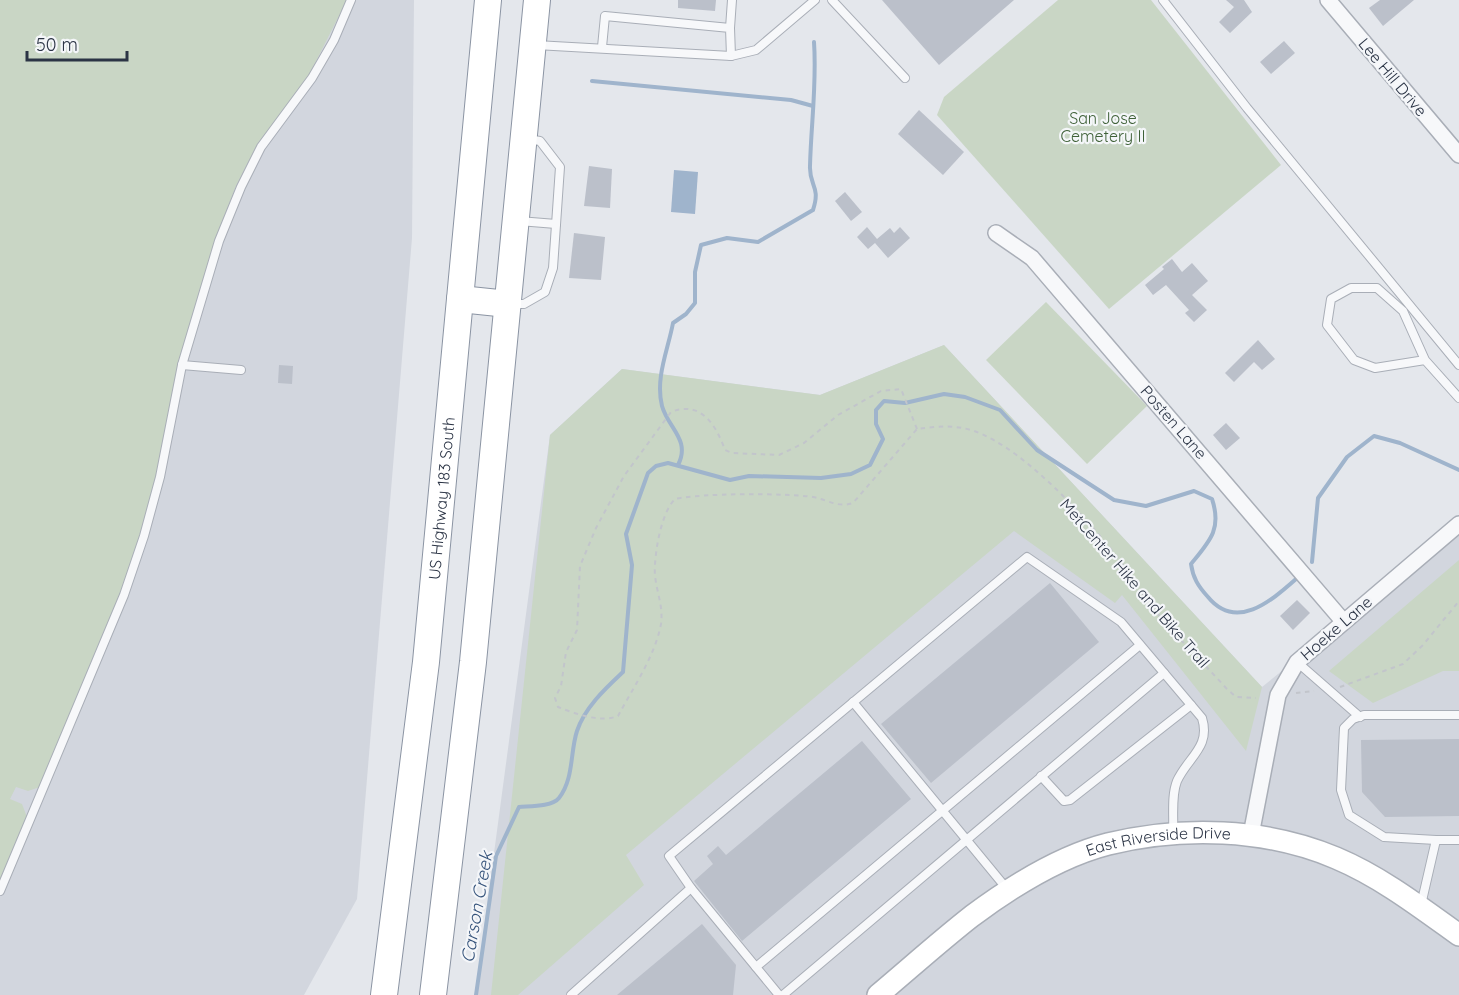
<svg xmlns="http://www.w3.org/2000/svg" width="1459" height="995" font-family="Quicksand,sans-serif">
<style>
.built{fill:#d2d6de}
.green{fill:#c9d6c5}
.water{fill:#9fb4cc}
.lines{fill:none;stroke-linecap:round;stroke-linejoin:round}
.stream{stroke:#9fb4cc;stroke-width:4}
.building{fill:#bbc0ca}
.service-casing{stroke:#a9aeb7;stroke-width:10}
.minor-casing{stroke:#a9aeb7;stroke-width:18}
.secondary-casing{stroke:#a9aeb7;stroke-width:24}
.trunk-casing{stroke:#8b94a3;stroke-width:28}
.path{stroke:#c2c5cb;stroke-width:2;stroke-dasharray:4.5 4.5;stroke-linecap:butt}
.service{stroke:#f7f8fa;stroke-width:8}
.minor{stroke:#f7f8fa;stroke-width:15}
.secondary{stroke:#fff;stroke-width:21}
.trunk{stroke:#fff;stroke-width:26}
.labels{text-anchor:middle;stroke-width:4.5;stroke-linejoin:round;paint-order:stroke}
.street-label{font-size:16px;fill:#2b3445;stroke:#f4f6f9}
.park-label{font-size:16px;fill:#3f6138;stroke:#f4f6f9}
.water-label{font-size:18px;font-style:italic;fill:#34527a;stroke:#f4f6f9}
</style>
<rect width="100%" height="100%" fill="#e4e7ec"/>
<g class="built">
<path d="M 0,0 L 414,0 L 412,238 L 357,899 L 304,995 L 0,995 Z"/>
<path d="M 944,345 L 1262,687 L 1459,527 L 1459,995 L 475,995 L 550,435 L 622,369 L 820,395 Z"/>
</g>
<g class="green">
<path d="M 0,0 L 347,0 L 309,75 L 257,145 L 236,186 L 215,240 L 179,363 L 156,477 L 141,535 L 120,594 L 40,787 L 28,791 L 16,787 L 10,799 L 22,804 L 27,817 L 0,883 Z"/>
<path d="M 1058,0 L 1151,0 L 1281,165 L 1109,309 L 937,115 L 944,97 Z"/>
<path d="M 1046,302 L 1147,406 L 1087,464 L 986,360 Z"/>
<path d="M 944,345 L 1262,687 L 1246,751 L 1122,595 L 1115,603 L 1014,531 L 626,855 L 644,885 L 518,995 L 491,995 L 550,435 L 622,369 L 820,395 Z"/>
<path d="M 1459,560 L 1459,671 L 1443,671 L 1373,703 L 1329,671 Z"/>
</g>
<path class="water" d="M 674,170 L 698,172 L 695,214 L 671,212 Z"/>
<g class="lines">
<g class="stream">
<path d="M 592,81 L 791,100 L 813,106"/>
<path d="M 678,465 C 691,440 668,428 662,406 C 655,378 668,350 673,323 L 686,314 L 695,303 L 695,272 L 701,245 L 727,238 L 758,242 L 813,210 C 821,186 809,186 810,166 C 811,124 817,84 814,42"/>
<path d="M 1312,562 L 1318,498 L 1347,457 L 1374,436 L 1400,443 L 1459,470"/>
<path d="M 476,995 L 496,856 L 519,807 C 529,806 552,807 559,798 C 574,779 570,752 577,731 C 585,707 606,688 623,672 L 632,565 L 626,534 L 648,473 L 656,466 L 668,463 L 730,480 L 749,476 L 821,478 L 851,474 L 870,465 L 883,439 L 876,424 L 876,410 L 884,401 L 905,403 L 944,394 L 965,397 L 1000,410 L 1037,450 L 1114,500 L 1146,506 L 1194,491 L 1212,499 C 1222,529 1210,541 1191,564 C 1193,578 1198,586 1208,597 C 1236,631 1270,602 1296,579"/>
</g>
</g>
<g class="building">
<path d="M 678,0 L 716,0 L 715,11 L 678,8 Z"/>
<path d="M 882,0 L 1014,0 L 939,65 Z"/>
<path d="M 1226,0 L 1244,0 L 1252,12 L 1230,33 L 1219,22 L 1234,7 Z"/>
<path d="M 1380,0 L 1414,0 L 1383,26 L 1369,8 Z"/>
<path d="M 1284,41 L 1295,53 L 1271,74 L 1260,62 Z"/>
<path d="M 919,110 L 964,152 L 943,175 L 898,134 Z"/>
<path d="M 589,166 L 612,169 L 610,208 L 584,206 Z"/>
<path d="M 845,192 L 862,212 L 851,221 L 835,201 Z"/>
<path d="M 867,227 L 877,239 L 890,228 L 894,233 L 900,227 L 910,238 L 888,258 L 875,243 L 868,249 L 857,237 Z"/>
<path d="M 574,233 L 605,237 L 601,280 L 569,278 Z"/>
<path d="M 1172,259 L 1182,272 L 1192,263 L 1208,281 L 1192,295 L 1207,310 L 1194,322 L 1185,313 L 1189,310 L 1166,285 L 1153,295 L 1145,285 L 1164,269 L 1162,267 Z"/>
<path d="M 1258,340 L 1275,359 L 1262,370 L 1254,362 L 1234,382 L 1225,373 Z"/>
<path d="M 279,365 L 293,366 L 292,384 L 278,383 Z"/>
<path d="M 1226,423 L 1240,438 L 1226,450 L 1213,435 Z"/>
<path d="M 1050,583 L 1099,642 L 931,783 L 881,724 Z"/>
<path d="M 1297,600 L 1310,613 L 1293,630 L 1280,616 Z"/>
<path d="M 1459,739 L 1459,816 L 1385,817 L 1362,792 L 1361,740 Z"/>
<path d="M 862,741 L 911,799 L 742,941 L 694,881 L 713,864 L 707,856 L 718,846 L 726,855 Z"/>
<path d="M 702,924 L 736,965 L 733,995 L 617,995 Z"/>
</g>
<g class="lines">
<defs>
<g id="service">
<path d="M 832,0 L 905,78"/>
<path d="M 1163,0 L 1247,108 L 1459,365"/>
<path d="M 730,28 L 732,0"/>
<path d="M 536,45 L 731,56 L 756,50 L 815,0"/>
<path d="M 602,47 L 605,16 L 730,28 L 731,56"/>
<path d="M 519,221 L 556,224"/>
<path d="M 512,304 L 524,304 L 545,292 L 553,268 L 560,167 L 540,141 L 528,139"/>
<path d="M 1425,360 L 1375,368 L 1354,360 L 1327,325 L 1331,299 L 1351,288 L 1377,288 L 1403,311 L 1425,360 L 1459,398"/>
<path d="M 182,365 L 241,370"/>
<path d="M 1297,662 L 1360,717"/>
<path d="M 853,702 L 1007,889"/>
<path d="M 1041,776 L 1064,801 L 1070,800 L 1191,705"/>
<path d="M 1436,840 L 1459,840"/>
<path d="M 0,891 L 124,595 L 144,536 L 160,477 L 182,365 L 219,241 L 241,187 L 261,147 L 312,78 L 334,40 L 351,0"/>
<path d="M 1421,905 L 1436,840 L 1384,837 L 1349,815 L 1341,790 L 1344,728 L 1353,719 L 1364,715 L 1459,715"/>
<path d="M 756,967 L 1140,645"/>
<path d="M 571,995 L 691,888"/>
<path d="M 779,995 L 691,888 L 669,856 L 1027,557 L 1121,622 L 1202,718 C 1211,747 1188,757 1177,781 C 1171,796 1174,816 1173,833"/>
<path d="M 783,995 L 1164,673"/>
</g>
<g id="minor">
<path d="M 1328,0 L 1459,155"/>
<path d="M 996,233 L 1032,258 L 1343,621"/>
<path d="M 1251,835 L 1278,695 L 1297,662 L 1459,524"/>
</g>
<g id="secondary">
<path id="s1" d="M 878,995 C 909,969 940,941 972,916 C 1011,887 1061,856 1108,844 C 1182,826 1265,828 1336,858 C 1381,877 1420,907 1459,935"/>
</g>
<g id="trunk">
<path d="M 460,299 L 508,304"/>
<path id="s2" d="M 384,995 L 426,662 L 488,0"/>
<path d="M 433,995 L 473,662 L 537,0"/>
</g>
</defs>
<use href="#service" class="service-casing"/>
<use href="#minor" class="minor-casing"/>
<use href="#secondary" class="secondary-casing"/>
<use href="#trunk" class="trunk-casing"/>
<g class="path">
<path d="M 917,429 L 901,389 L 881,391 L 838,415 L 804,443 L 779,455 L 732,453 L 725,450 C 716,425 701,400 671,412 L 624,476 L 596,528 L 580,566 L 577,630 L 566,652 L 561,686 L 555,698 L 558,707 C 576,714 600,723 618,716 C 633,688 655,656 661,624 C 664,603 653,585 655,565 C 656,546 662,512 675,499 C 701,493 786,493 813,497 C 828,500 838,508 853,503 L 917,429 C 931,427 947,425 962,428 C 1015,436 1095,526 1126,569 C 1134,580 1141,592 1149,603 C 1172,633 1201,660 1226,688 L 1236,697 L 1256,698"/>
<path d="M 1340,687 L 1403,664 L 1423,645 L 1459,601"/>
<path d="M 1296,693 L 1314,691"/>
</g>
<use href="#service" class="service"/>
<use href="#minor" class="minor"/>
<use href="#secondary" class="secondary"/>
<use href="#trunk" class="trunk"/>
</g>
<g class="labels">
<g class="street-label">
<text transform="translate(1393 77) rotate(50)" y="6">Lee Hill Drive</text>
<text transform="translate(1174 422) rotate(49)" y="6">Posten Lane</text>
<text dy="6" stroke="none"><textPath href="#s2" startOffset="500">US Highway 183 South</textPath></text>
<text transform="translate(1135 583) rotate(49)" y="6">MetCenter Hike and Bike Trail</text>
<text transform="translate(1336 628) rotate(-41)" y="6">Hoeke Lane</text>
<text dy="6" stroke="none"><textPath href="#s1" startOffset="328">East Riverside Drive</textPath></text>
</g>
<g class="park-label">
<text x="1103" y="124">San Jose<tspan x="1103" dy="18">Cemetery II</tspan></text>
</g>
<g class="water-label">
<text transform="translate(477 907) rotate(-80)" y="6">Carson Creek</text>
</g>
</g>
<path d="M27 51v9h100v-9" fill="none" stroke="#2b3445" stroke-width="3"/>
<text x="36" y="51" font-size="18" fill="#2b3445" stroke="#f4f6f9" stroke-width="4.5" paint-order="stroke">50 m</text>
</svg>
